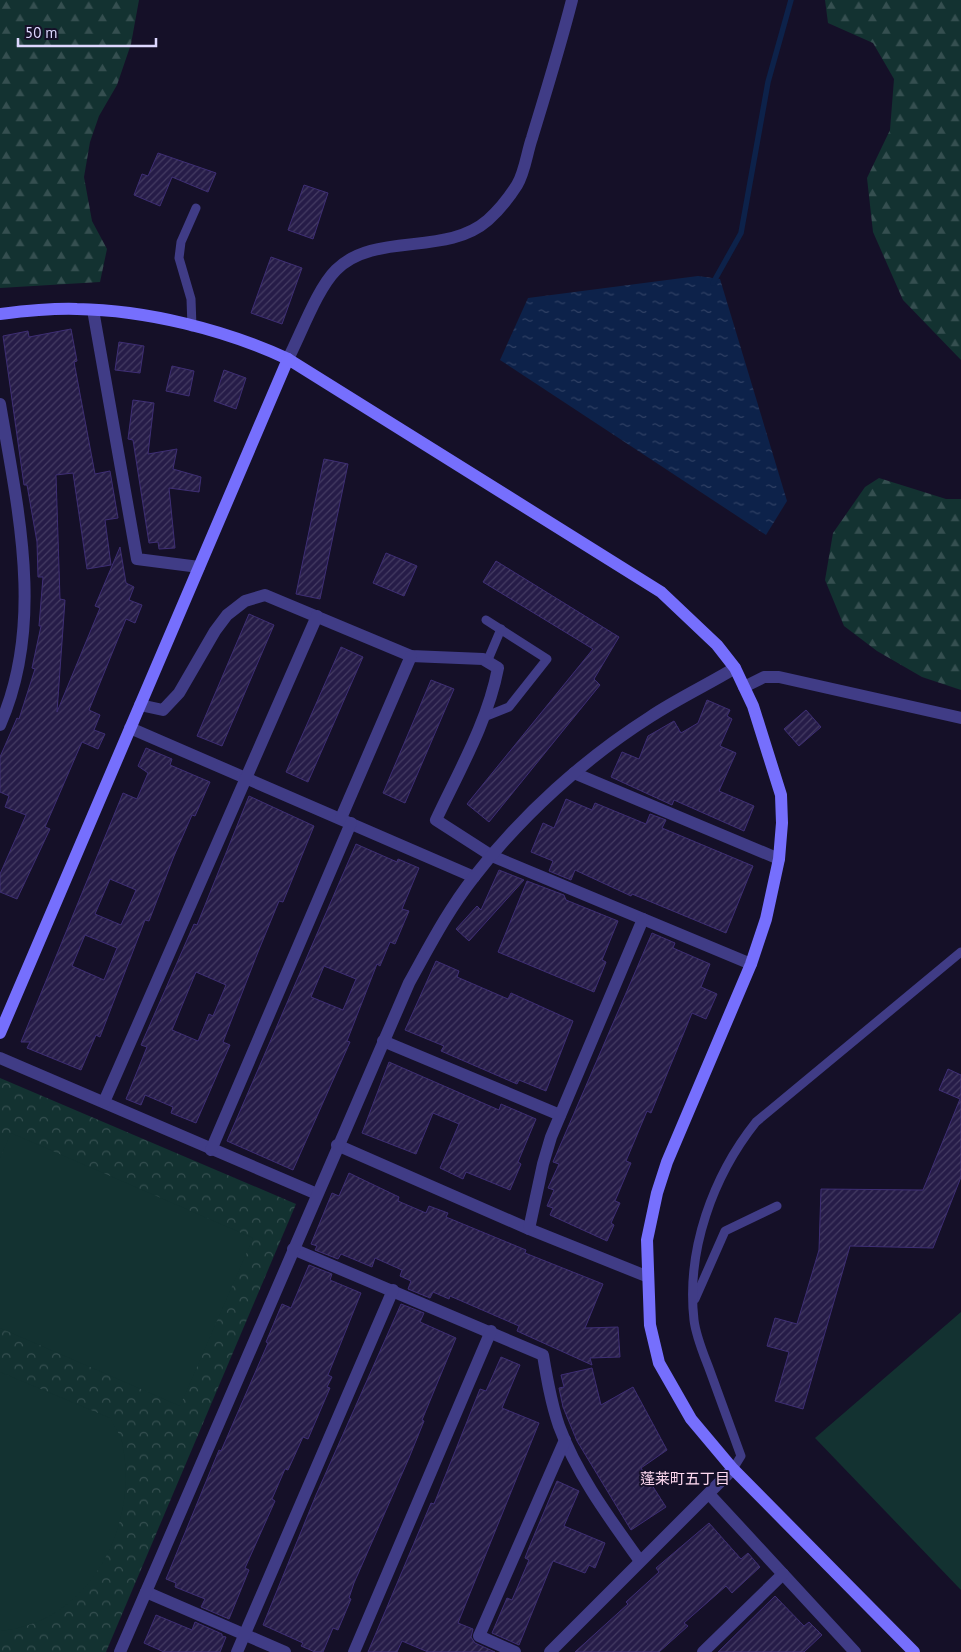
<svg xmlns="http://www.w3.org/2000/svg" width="961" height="1652" font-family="'PT Sans','Noto Sans JP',sans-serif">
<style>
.forest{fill:url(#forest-firs)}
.park{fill:url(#park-crowns)}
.pitch{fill:#133231}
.water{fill:url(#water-ripples)}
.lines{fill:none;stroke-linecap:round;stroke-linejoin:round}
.stream{stroke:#0d224a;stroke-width:5.5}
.building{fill:url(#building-hatch);stroke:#3e2e74;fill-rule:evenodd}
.lane{stroke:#403c86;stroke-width:9}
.street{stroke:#403c86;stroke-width:12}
.secondary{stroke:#766ffd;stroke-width:12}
.labels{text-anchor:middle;stroke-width:4;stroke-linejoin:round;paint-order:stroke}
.neighbourhood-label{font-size:15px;fill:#ffd9f0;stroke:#151028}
</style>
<defs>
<pattern id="forest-firs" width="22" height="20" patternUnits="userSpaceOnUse" patternTransform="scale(1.25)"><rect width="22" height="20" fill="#133231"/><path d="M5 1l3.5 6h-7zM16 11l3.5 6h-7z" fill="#354f50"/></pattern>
<pattern id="park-crowns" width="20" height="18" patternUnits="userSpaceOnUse" patternTransform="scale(1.25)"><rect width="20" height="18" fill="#133231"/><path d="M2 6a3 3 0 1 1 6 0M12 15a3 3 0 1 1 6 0" fill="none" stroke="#354f50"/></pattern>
<pattern id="water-ripples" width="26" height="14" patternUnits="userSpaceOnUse" patternTransform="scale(1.25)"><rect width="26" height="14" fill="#0d224a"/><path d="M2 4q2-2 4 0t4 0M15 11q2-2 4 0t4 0" fill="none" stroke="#304165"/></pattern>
<pattern id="building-hatch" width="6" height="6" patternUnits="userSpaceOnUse" patternTransform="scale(1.25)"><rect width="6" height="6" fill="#261c48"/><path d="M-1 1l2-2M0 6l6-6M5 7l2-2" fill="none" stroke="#453c63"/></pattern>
</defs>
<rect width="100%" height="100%" fill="#151028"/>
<g class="forest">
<path d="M 0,0 L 139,0 L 131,44 L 117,85 L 99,116 L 90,142 L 84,177 L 92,221 L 107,249 L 100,282 L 0,288 Z"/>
<path d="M 825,0 L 961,0 L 961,360 L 903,300 L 873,232 L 867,178 L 890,130 L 894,79 L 873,43 L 828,23 Z"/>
<path d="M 879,478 L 946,499 L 961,499 L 961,690 L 922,677 L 877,651 L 844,626 L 825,580 L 833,533 L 865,487 Z"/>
</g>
<path class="park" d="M 0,1078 L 296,1204 L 106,1652 L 0,1652 Z"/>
<g class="pitch">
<path d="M 11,1133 L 253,1238 L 180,1406 L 0,1328 L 0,1158 Z"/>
<path d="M 961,1312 L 961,1590 L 815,1438 Z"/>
<path d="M 0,1372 L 110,1418 C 114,1426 120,1434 122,1442 C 140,1525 90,1623 0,1631 Z"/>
</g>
<path class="water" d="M 698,276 L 720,279 L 787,501 L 766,535 L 500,360 L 528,298 Z"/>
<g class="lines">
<path class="stream" d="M 713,283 L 741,233 L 768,82 L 791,0"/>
</g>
<g class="building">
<path d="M 158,153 L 216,173 L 208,192 L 172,177 L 160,206 L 134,195 L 142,174 L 148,176 Z"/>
<path d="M 304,185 L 328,193 L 313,239 L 288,230 Z"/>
<path d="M 271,257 L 302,268 L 282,324 L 251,313 Z"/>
<path d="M 71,329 L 77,361 L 74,362 L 95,474 L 110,471 L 118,518 L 105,520 L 111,565 L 87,569 L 73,473 L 56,475 L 60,599 L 65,600 L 57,712 L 100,608 L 95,606 L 120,547 L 126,583 L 134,587 L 129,600 L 142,605 L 135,623 L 126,619 L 89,710 L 100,715 L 94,730 L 105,734 L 98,749 L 82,742 L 45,827 L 50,829 L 17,899 L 0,892 L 0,874 L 26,815 L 5,807 L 9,796 L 0,792 L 0,757 L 17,718 L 19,719 L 35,669 L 32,668 L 41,626 L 39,626 L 43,577 L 38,577 L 37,542 L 27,485 L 24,485 L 3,336 L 28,331 L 29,337 Z"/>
<path d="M 119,342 L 144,346 L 140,373 L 115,370 Z"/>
<path d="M 172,366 L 194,371 L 189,396 L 166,391 Z"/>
<path d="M 224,370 L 246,378 L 236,409 L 214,401 Z"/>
<path d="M 133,400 L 154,403 L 148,454 L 177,449 L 173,469 L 201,477 L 199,492 L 169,488 L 175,548 L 159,549 L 158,542 L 149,543 L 133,440 L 128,439 Z"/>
<path d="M 324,459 L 348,464 L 320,599 L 296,594 Z"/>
<path d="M 386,553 L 417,566 L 404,596 L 373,583 Z"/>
<path d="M 496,561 L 619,637 L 594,679 L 600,685 L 489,822 L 467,804 L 593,649 L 483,582 Z"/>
<path d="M 249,614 L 274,625 L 222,746 L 197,736 Z"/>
<path d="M 341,647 L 363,657 L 308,782 L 286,772 Z"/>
<path d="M 431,680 L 454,689 L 405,803 L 383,793 Z"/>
<path d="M 707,700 L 730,710 L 727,716 L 732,719 L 720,746 L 736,753 L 719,791 L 754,806 L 744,831 L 674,800 L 672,805 L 611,777 L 622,752 L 639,759 L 648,736 L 674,721 L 681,733 L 698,723 Z"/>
<path d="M 806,710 L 821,727 L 799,746 L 784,729 Z"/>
<path d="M 146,748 L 172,759 L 170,765 L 210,782 L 195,816 L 192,815 L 174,856 L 149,921 L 145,920 L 100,1037 L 96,1035 L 81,1070 L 27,1048 L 30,1042 L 21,1042 L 123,793 L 137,799 L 148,773 L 138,766 ZM 110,879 L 136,890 L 121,925 L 95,914 ZM 85,935 L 117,948 L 104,980 L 72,966 Z"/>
<path d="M 249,796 L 314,826 L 283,902 L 279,901 L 258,952 L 223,1042 L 230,1045 L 196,1123 L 171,1113 L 173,1107 L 145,1095 L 141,1105 L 126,1099 L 147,1047 L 141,1045 L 194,924 L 197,925 ZM 196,972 L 226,985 L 213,1016 L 209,1014 L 198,1041 L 172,1030 Z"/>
<path d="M 566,799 L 592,810 L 595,803 L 646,824 L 650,814 L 666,820 L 662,828 L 753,866 L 726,933 L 632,894 L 631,896 L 575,870 L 571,880 L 549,871 L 553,861 L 531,852 L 543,823 L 554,828 Z"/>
<path d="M 356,844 L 397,862 L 398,859 L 419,868 L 402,909 L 409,911 L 395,944 L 390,942 L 380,966 L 377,964 L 347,1041 L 350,1042 L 293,1170 L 227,1141 ZM 324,966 L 356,979 L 343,1010 L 311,997 Z"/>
<path d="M 499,870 L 524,880 L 469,941 L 456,929 L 477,906 L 481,910 Z"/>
<path d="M 527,881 L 564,895 L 566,900 L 618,921 L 602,960 L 606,962 L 594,992 L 498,952 Z"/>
<path d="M 652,933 L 675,943 L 673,948 L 710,964 L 701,987 L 717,994 L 706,1019 L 692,1013 L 651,1113 L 647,1111 L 626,1161 L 631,1163 L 615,1201 L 620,1203 L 611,1223 L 614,1225 L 607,1241 L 550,1215 L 553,1208 L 547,1206 L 554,1190 L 548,1188 L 559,1164 L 553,1162 Z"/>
<path d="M 436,961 L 459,971 L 457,977 L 508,999 L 511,993 L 573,1021 L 546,1091 L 519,1080 L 517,1084 L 441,1051 L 444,1046 L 405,1030 Z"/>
<path d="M 389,1062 L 499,1110 L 501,1104 L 536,1119 L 518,1162 L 521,1164 L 510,1190 L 466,1172 L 463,1179 L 440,1168 L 459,1124 L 433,1113 L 416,1154 L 362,1133 Z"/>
<path d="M 948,1069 L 961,1075 L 961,1177 L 933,1248 L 850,1246 L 803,1409 L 775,1401 L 789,1352 L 767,1346 L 775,1318 L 797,1324 L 819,1250 L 821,1189 L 923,1190 L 960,1099 L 939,1090 Z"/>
<path d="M 349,1173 L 399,1197 L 398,1201 L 426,1213 L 429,1206 L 448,1213 L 446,1217 L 526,1250 L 525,1253 L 603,1284 L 585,1328 L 618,1327 L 620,1357 L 590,1358 L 592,1365 L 517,1331 L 519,1326 L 450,1296 L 449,1299 L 433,1292 L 430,1298 L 408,1289 L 411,1281 L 400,1276 L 402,1270 L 375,1258 L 372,1267 L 341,1254 L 338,1259 L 315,1250 L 317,1246 L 311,1244 L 332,1193 L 339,1196 Z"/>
<path d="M 309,1265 L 332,1274 L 330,1280 L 361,1293 L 328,1375 L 332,1377 L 327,1387 L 330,1388 L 308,1439 L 303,1437 L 288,1470 L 285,1469 L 272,1499 L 275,1501 L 245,1568 L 249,1570 L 229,1619 L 201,1607 L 205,1599 L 175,1587 L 176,1583 L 166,1579 L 219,1450 L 221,1451 L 268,1343 L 266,1342 L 282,1304 L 291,1308 Z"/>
<path d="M 401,1304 L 424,1313 L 420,1322 L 456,1338 L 422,1420 L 424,1421 L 409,1458 L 354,1583 L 349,1598 L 351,1599 L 338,1630 L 333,1628 L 323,1652 L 315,1652 L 301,1646 L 303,1643 L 263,1625 L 316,1495 Z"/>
<path d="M 501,1357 L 520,1365 L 502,1408 L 539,1423 L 458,1623 L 473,1629 L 471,1637 L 475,1643 L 495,1652 L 428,1652 L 402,1641 L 397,1652 L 368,1652 L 431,1503 L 434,1504 L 480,1389 L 486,1391 Z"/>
<path d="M 592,1368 L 601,1405 L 633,1387 L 667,1450 L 641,1468 L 666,1507 L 631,1530 L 577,1441 L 563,1407 L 559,1388 L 564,1387 L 561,1375 Z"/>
<path d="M 557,1481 L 579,1491 L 564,1526 L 605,1543 L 595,1568 L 589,1565 L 585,1573 L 553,1561 L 519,1645 L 492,1633 L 507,1598 L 512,1600 L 529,1560 L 525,1558 L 528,1550 Z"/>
<path d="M 709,1523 L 741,1559 L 748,1553 L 760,1567 L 732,1593 L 726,1586 L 684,1623 L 688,1626 L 659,1652 L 575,1652 L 628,1604 L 626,1602 L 659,1572 L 656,1568 Z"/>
<path d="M 775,1596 L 804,1626 L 809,1622 L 822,1635 L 804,1652 L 718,1652 Z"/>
<path d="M 156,1615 L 192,1630 L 195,1622 L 222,1634 L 222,1636 L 226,1637 L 220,1652 L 164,1652 L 144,1643 Z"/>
</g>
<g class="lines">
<g class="lane">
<path d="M 192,327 L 191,299 L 179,258 L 181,242 L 196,208"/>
<path d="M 487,662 L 501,629"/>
<path d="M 484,717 L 509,707 L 547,659 L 486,620"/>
<path d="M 695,1299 L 725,1231 L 777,1206"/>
<path d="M 733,1469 L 741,1456 C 731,1428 720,1399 710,1371 C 704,1355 696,1337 694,1320 C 686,1250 713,1176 756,1122 L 961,952"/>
</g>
<g class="street">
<path d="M 93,310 L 137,559 L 199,567"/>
<path d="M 288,359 C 301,334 317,289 336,270 C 375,231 446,257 488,220 C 498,211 510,196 517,185 C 525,172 527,152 532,138 C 546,92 560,47 572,0"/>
<path d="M 0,404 C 18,510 45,623 0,725"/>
<path d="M 744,687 L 764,677 L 779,677 L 961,718"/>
<path d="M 140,705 L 163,710 L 179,693 L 215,631 L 227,615 L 245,601 L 265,595 L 411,656 L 483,659 L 498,668 C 488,721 459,771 436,820 L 492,856 L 751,964"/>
<path d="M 130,728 L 474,877"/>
<path d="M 574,773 L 779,859"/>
<path d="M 341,818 L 411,656"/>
<path d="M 383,1041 L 560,1115"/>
<path d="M 0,1058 L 317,1194"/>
<path d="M 104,1102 L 317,616"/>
<path d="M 337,1145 L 529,1229 L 646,1276"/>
<path d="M 211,1150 L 351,823"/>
<path d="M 529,1229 L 543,1164 L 551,1137 L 643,919"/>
<path d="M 293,1249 L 543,1355 C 547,1379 551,1403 559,1426 C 577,1475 610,1519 640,1561"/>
<path d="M 709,1494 L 855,1652"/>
<path d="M 146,1592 L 285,1652"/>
<path d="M 120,1652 L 409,983 C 429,947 448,910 474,877 C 522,815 584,759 650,717 C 677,699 707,685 735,668"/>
<path d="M 237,1652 L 393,1290"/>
<path d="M 354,1652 L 491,1331"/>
<path d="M 515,1652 L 479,1636 L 565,1440"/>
<path d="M 550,1652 L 733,1469"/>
<path d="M 703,1652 L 783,1574"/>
</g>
<g class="secondary">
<path d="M 0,314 C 25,311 51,308 77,309 C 146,310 226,330 288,359"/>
<path d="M 0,1033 L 288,359 L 661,592 L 717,645 L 735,668 L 753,706 L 781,795 L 782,823 L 779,859 L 766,919 L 751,964 L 667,1162 L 657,1193 L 647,1240 L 650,1325 L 659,1363 L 691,1419 L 733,1469 L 914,1652"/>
</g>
</g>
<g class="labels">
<g class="neighbourhood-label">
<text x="685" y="1484">蓬莱町五丁目</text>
</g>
</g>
<path d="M18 38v8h138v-8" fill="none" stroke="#ddd7ff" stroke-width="2.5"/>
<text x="25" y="38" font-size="15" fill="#ddd7ff" stroke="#151028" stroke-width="4" paint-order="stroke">50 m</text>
</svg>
